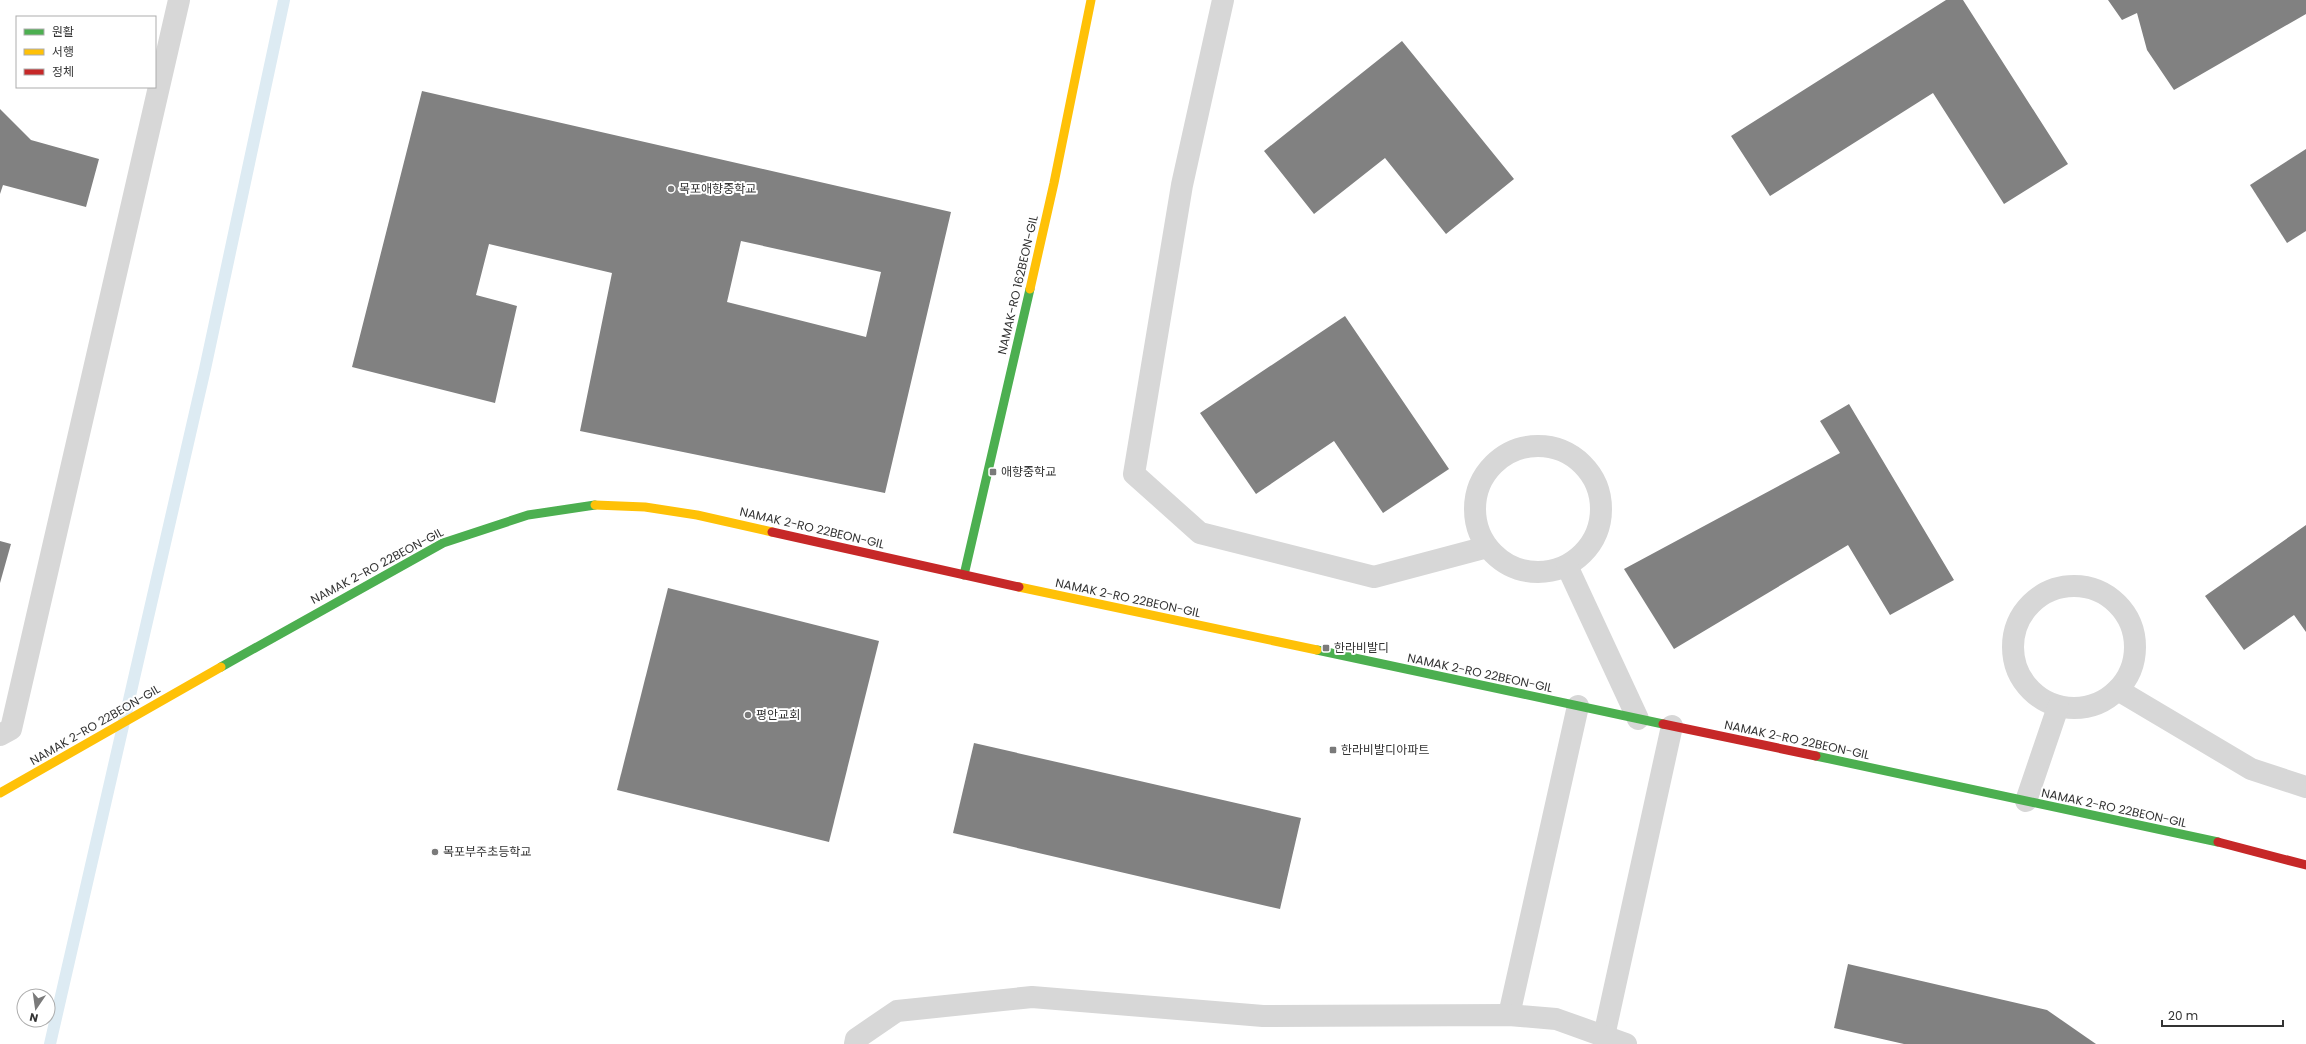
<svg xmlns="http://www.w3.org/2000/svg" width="2306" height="1044" font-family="Poppins,'Noto Sans KR',sans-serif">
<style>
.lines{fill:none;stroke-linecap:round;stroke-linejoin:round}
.stream{stroke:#ddebf3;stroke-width:12}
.building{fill:#818181;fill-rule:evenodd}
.lane{stroke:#d7d7d7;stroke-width:22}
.street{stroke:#d7d7d7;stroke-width:22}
.fast{stroke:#4caf50;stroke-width:9}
.slow{stroke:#ffc107;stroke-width:9}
.jam{stroke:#c62828;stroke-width:9}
.poi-dot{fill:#7a7a7a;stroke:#fff;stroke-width:1.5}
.labels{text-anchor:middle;stroke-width:4;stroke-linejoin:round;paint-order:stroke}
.poi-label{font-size:12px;fill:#333;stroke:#fff;text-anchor:start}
.street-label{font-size:12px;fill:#333;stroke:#fff}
</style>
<rect width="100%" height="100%" fill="#fff"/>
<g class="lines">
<path class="stream" d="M 50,1044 L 205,369 L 284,0"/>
</g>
<g class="building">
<path d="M 1946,0 L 1963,0 L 2068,164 L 2004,204 L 1933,93 L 1770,196 L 1731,136 Z"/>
<path d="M 2108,0 L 2306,0 L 2306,14 L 2174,90 L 2147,50 L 2137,13 L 2122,20 Z"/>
<path d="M 1402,41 L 1514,179 L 1446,234 L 1385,158 L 1314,214 L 1264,151 Z"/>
<path d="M 422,91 L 951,212 L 885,493 L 580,431 L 612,273 L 489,244 L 476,295 L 517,306 L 495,403 L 352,367 ZM 741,241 L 881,272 L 866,337 L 727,302 Z"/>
<path d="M 0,109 L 31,140 L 99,159 L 86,207 L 3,185 L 0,194 Z"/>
<path d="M 2306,149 L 2306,231 L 2287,243 L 2250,185 Z"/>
<path d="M 1345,316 L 1449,469 L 1383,513 L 1334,441 L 1256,494 L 1200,413 Z"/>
<path d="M 1849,404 L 1954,580 L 1890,615 L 1848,545 L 1674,649 L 1624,569 L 1840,453 L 1820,421 Z"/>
<path d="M 2306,525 L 2306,632 L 2294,615 L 2244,650 L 2205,596 Z"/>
<path d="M 0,541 L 11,544 L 0,583 Z"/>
<path d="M 668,588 L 879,641 L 829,842 L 617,790 Z"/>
<path d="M 974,743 L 1301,818 L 1280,909 L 953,833 Z"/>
<path d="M 1848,964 L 2047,1010 L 2096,1044 L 1904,1044 L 1834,1028 Z"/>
</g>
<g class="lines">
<g class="lane">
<path d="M 1223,0 L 1182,185 L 1134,474 L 1200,533 L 1374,577 L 1487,547"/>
<circle cx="1538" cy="509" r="63"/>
<path d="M 1567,566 L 1638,719"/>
<circle cx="2074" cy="647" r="61"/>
<path d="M 2118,690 L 2251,769 L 2306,787"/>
<path d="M 2026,801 L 2058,707"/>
<path d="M 1509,1015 L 1578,706"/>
<path d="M 1604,1036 L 1672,726"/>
<path d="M 855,1044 L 856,1039 L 897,1011 L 1032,997 L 1263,1016 L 1509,1015 L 1556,1019 L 1626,1044"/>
</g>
<path class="street" d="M 0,735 L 11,729 L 179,0"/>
<g class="fast">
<path d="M 964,575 L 1030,289"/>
<path d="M 1317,650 L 1663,724"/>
<path d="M 221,667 L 443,543 L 528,515 L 595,505"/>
<path d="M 1816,756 L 2218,842"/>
</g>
<g class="slow">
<path d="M 1030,289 L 1054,183 L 1091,0"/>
<path d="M 595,505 L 645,507 L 697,515 L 772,532"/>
<path d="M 1019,587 L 1317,650"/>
<path d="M 0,793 L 221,667"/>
</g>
<g class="jam">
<path d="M 772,532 L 1019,587"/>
<path d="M 1663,724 L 1816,756"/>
<path d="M 2218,842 L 2306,865"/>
</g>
</g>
<g class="poi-dot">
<circle cx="671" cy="189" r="4"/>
<rect x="989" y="468" width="8" height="8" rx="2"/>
<rect x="1322" y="644" width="8" height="8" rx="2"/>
<circle cx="748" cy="715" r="4"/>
<rect x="1329" y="746" width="8" height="8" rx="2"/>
<circle cx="435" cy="852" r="4"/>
</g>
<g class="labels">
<g class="poi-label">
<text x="679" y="193">목포애향중학교</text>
<text x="1001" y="476">애향중학교</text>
<text x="1334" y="652">한라비발디</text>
<text x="756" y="719">평안교회</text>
<text x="1341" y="754">한라비발디아파트</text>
<text x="443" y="856">목포부주초등학교</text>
</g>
<g class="street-label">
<text transform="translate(1018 285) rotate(-77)" y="4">NAMAK-RO 162BEON-GIL</text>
<text transform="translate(812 528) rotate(13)" y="4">NAMAK 2-RO 22BEON-GIL</text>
<text transform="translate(377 566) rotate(-28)" y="4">NAMAK 2-RO 22BEON-GIL</text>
<text transform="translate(1128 598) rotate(12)" y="4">NAMAK 2-RO 22BEON-GIL</text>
<text transform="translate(1480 673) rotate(12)" y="4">NAMAK 2-RO 22BEON-GIL</text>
<text transform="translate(95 725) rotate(-30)" y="4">NAMAK 2-RO 22BEON-GIL</text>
<text transform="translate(1797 740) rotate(12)" y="4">NAMAK 2-RO 22BEON-GIL</text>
<text transform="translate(2114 808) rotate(12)" y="4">NAMAK 2-RO 22BEON-GIL</text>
</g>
</g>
<rect x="16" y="16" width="140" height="72" fill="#ffffff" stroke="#adadad"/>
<rect x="24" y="29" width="20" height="6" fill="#4caf50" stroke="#adadad"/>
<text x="52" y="36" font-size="12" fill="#333333">원활</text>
<rect x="24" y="49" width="20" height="6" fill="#ffc107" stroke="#adadad"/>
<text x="52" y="56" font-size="12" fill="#333333">서행</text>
<rect x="24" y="69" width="20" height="6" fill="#c62828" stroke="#adadad"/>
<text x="52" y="76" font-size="12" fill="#333333">정체</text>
<g transform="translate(36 1008) rotate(193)"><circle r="19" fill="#ffffff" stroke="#adadad"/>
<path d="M0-3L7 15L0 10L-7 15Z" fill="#7a7a7a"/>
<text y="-6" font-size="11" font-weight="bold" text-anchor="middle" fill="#333333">N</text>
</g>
<path d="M2162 1020v6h121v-6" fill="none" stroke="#333333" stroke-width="2"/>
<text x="2168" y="1020" font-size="12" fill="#333333" stroke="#ffffff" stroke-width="3" paint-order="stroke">20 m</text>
</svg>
